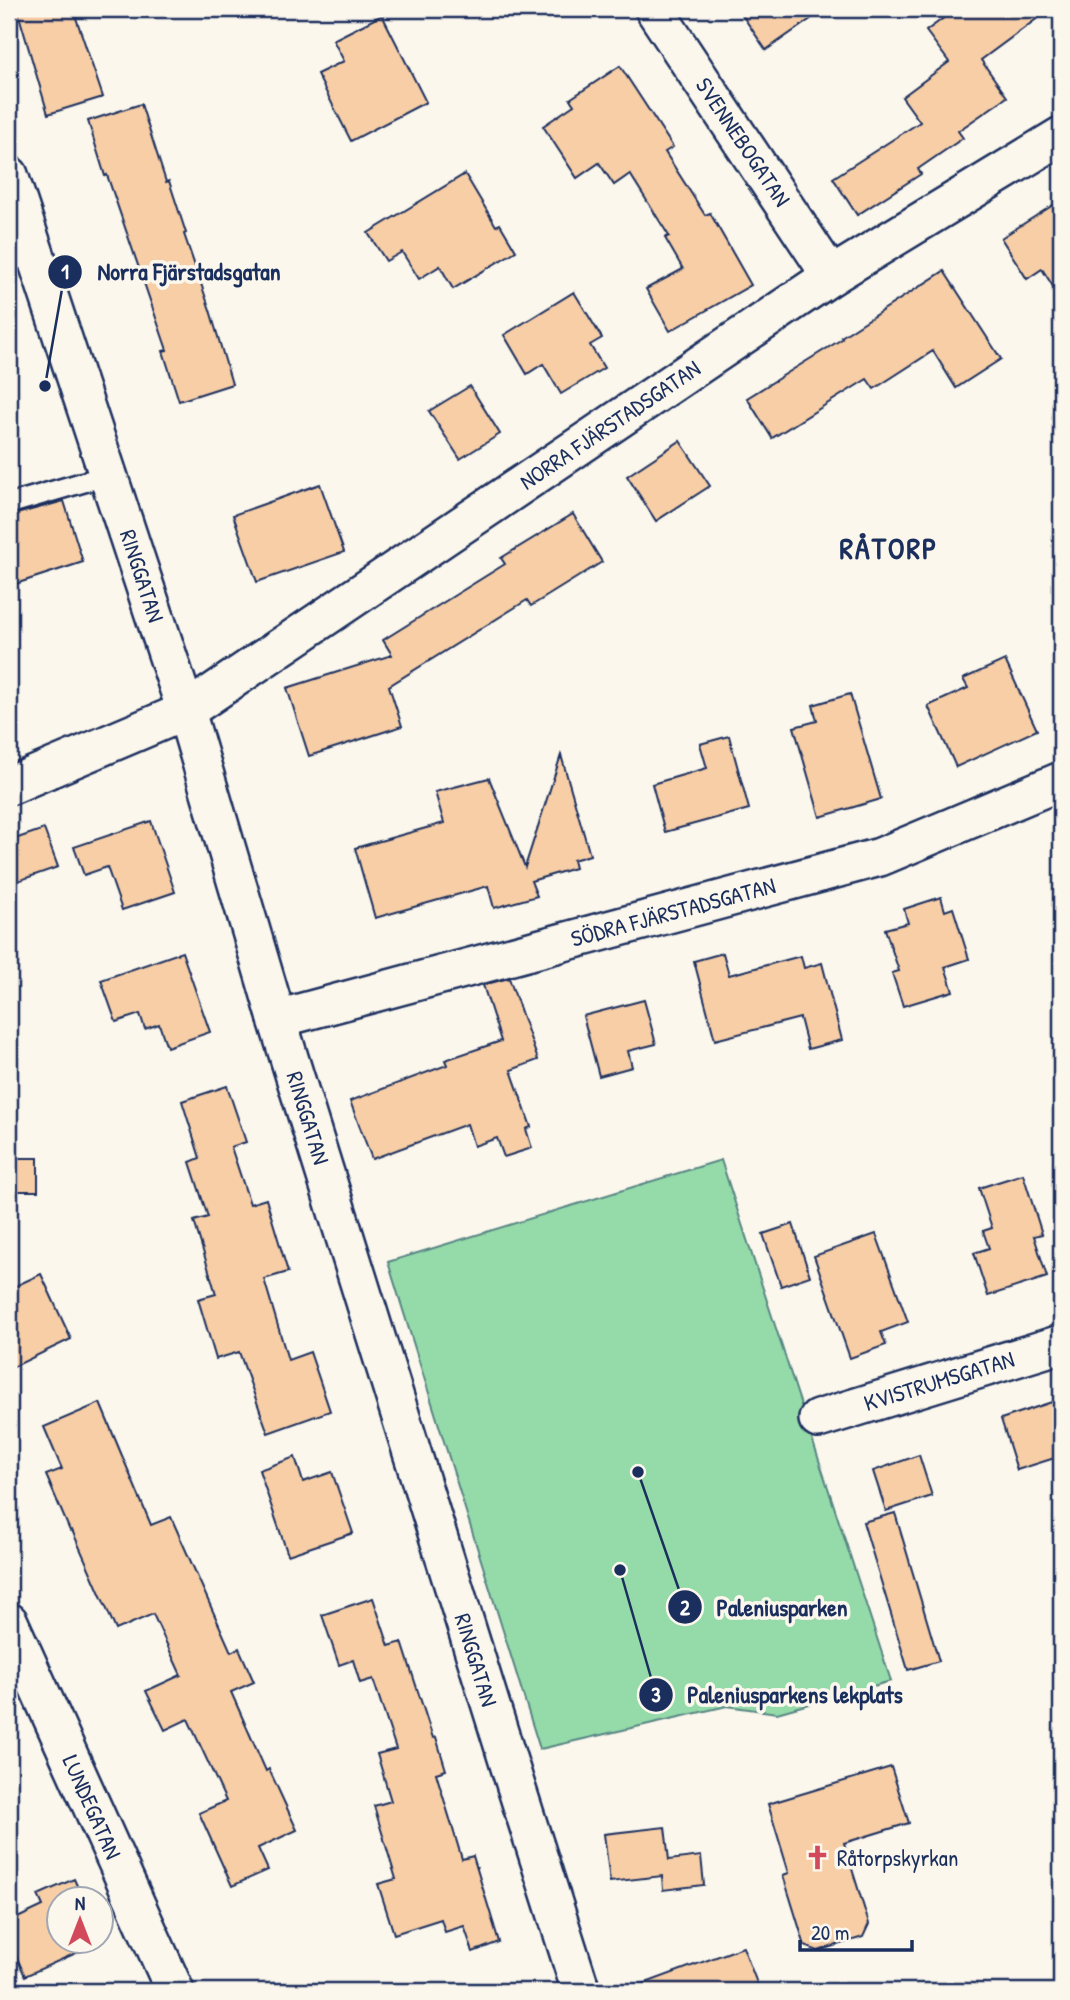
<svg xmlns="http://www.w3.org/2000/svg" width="1070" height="2000" font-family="'Patrick Hand',sans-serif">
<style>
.green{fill:#95dba9;stroke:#588584;stroke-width:2}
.building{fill:#f7cea6;stroke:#1b2f5e;stroke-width:2}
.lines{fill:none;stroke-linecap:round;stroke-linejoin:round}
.lane-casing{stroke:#1b2f5e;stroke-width:24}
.street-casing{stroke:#1b2f5e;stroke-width:42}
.lane{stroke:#fbf7ec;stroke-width:19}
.street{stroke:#fbf7ec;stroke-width:37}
.labels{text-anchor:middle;stroke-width:7;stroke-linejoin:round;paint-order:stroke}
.street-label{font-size:23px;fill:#1b2f5e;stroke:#fbf7ec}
.poi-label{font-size:23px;fill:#1b2f5e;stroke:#fbf7ec;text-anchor:start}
.district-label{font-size:30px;font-weight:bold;letter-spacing:2px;fill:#1b2f5e;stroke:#fbf7ec}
.leader{fill:none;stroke:#1b2f5e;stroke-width:2.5}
.callout-dot{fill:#1b2f5e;stroke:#fbf7ec;stroke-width:2.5}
.mark-label{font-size:21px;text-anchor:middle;font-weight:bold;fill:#fff}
.callout-label{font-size:24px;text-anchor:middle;font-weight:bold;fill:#1b2f5e;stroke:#fbf7ec;stroke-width:7;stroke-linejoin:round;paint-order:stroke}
</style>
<rect width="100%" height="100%" fill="#fbf7ec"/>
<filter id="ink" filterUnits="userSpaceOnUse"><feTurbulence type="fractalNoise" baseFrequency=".0143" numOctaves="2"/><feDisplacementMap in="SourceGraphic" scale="14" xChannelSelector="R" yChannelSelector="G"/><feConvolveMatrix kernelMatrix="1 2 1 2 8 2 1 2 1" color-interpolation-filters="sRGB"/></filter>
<g filter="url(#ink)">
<path class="green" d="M 721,1160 L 891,1681 L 777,1713 L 727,1706 L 540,1749 L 388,1262 Z"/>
<g class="building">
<path d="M 17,9 L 73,9 L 103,97 L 48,114 Z"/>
<path d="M 738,9 L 825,9 L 766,50 Z"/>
<path d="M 956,9 L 1050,9 L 981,60 L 1007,97 L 958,131 L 963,138 L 918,169 L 921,174 L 857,215 L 833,178 L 920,122 L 902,97 L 949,62 L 926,31 Z"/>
<path d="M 382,15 L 426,102 L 351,141 L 317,74 L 344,61 L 333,40 Z"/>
<path d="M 620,66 L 673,147 L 665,152 L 705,215 L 710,213 L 751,285 L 670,331 L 646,289 L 683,269 L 665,238 L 669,236 L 630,174 L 614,185 L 599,163 L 577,178 L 543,126 L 574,105 L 570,99 Z"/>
<path d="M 141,104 L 166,182 L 169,181 L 186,233 L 184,234 L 210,310 L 232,384 L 179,401 L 163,351 L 167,350 L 107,175 L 105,176 L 88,121 Z"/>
<path d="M 465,174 L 496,226 L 500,224 L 516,251 L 453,289 L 440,266 L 419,279 L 402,252 L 386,261 L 368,233 Z"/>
<path d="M 1061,200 L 1061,299 L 1042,269 L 1027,279 L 1001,238 Z"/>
<path d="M 944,271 L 1001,359 L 956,388 L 933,351 L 874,389 L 867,379 L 772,438 L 747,398 L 842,339 L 841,337 Z"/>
<path d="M 574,292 L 602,338 L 590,345 L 604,368 L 561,394 L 543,364 L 527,374 L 504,335 Z"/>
<path d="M 470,386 L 500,434 L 460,459 L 429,411 Z"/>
<path d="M 680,441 L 710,486 L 656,521 L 627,476 Z"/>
<path d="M 320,484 L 344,552 L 257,582 L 233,515 Z"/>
<path d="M 64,501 L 83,562 L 9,586 L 9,516 Z"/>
<path d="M 573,514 L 602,562 L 531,606 L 527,600 L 389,686 L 402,726 L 309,756 L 287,688 L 392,655 L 383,640 L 505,564 L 501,558 Z"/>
<path d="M 1005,660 L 1037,730 L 956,767 L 928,706 L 968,688 L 963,679 Z"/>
<path d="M 850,694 L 881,799 L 820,817 L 794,727 L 817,721 L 813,705 Z"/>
<path d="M 729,736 L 749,809 L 665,832 L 652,784 L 707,768 L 700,744 Z"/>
<path d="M 561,755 L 590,855 L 573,860 L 575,868 L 531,881 L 537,896 L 494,908 L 488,886 L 375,918 L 355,848 L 444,823 L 435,792 L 489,778 L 525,867 Z"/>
<path d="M 151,821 L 175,892 L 122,910 L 107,867 L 84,875 L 74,847 Z"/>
<path d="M 44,829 L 58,867 L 9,884 L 9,841 Z"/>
<path d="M 941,897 L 945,911 L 953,908 L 969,959 L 945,967 L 953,991 L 903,1006 L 892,973 L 899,971 L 885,929 L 908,923 L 904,909 Z"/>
<path d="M 182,952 L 210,1032 L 167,1047 L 159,1024 L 145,1029 L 140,1014 L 116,1022 L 101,980 Z"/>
<path d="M 723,953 L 729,975 L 801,956 L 804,968 L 822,963 L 842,1040 L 808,1049 L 800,1018 L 715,1040 L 694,961 Z"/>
<path d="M 509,978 L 538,1060 L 511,1070 L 531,1127 L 526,1129 L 532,1148 L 504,1157 L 497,1138 L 474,1146 L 467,1124 L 372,1159 L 350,1101 L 447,1065 L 445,1060 L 501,1041 L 483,985 Z"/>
<path d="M 644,1000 L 656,1044 L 628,1051 L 632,1067 L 599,1076 L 583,1016 Z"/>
<path d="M 227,1086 L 246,1142 L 231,1147 L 250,1204 L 266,1199 L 288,1272 L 264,1279 L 288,1360 L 310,1352 L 330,1411 L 268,1433 L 239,1352 L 216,1359 L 198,1299 L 216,1294 L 194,1221 L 208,1217 L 190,1162 L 200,1158 L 182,1101 Z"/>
<rect x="9" y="1158" width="29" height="33"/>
<path d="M 1023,1174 L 1042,1234 L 1034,1236 L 1047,1277 L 988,1296 L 974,1253 L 989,1248 L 983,1231 L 992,1228 L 979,1188 Z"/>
<path d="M 793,1224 L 810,1276 L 781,1286 L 763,1234 Z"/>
<path d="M 876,1234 L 908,1322 L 881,1332 L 886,1345 L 850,1358 L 814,1256 Z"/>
<path d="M 41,1274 L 71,1339 L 9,1369 L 9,1289 Z"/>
<path d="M 1061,1399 L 1061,1456 L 1017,1470 L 1001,1419 Z"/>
<path d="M 100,1403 L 151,1525 L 171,1517 L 231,1652 L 239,1648 L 254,1682 L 231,1692 L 266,1771 L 269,1769 L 297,1830 L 258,1848 L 268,1870 L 232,1886 L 199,1813 L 226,1801 L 188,1719 L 165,1730 L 146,1691 L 181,1675 L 153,1614 L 116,1630 L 72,1530 L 70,1531 L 46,1475 L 62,1469 L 44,1427 Z"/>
<path d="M 919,1455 L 932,1496 L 886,1511 L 873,1471 Z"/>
<path d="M 295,1457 L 303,1482 L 332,1472 L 353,1533 L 288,1555 L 259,1470 Z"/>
<path d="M 895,1513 L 939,1661 L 908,1670 L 863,1522 Z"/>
<path d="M 373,1598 L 389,1646 L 402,1642 L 433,1738 L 436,1737 L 446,1770 L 436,1773 L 462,1859 L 473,1856 L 499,1942 L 473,1952 L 464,1926 L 445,1932 L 441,1919 L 394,1934 L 378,1884 L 396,1879 L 374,1806 L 391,1801 L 377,1754 L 396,1749 L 373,1679 L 360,1683 L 353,1660 L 339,1665 L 322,1615 Z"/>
<path d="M 891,1767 L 909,1823 L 844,1843 L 869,1924 L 863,1937 L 818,1951 L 805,1946 L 783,1875 L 789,1873 L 768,1804 Z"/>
<path d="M 665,1827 L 669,1860 L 701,1856 L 704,1885 L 663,1890 L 662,1876 L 610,1882 L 604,1834 Z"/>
<path d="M 74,1879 L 83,1899 L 60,1899 L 60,1941 L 102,1941 L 102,1939 L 103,1941 L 25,1976 L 9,1940 L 9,1922 L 43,1906 L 38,1895 Z"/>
<path d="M 743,1947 L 760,1991 L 633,1991 L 632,1988 Z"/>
</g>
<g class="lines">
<defs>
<g id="lane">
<path d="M 9,264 L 32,246"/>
<path d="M 9,504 L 108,475"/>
</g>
<g id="street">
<path d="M 654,9 L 831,276"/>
<path d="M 9,175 L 186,711 L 277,1019 L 514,1780 L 581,1991"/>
<path d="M 9,786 L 186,711 L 831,276 L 1061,136"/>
<path d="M 277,1019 L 880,857 L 1061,781"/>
<path d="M 818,1419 L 1061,1344"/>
<path d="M 9,1622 L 175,1991"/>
</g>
</defs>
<use href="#lane" class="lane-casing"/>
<use href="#street" class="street-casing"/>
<use href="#lane" class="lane"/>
<use href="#street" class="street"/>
</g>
</g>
<defs>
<symbol id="church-bare" viewBox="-9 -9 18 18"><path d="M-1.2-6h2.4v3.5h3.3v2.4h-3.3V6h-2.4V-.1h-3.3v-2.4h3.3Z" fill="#d1495b" stroke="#fbf7ec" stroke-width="2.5" paint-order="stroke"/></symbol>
</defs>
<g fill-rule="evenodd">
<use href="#church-bare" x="800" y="1840" width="35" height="35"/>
</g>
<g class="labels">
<g class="street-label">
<text transform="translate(743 142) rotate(56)" y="8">SVENNEBOGATAN</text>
<text transform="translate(610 425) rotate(-34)" y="8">NORRA FJÄRSTADSGATAN</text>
<text transform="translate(142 576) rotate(72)" y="8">RINGGATAN</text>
<text transform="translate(673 912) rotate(-15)" y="8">SÖDRA FJÄRSTADSGATAN</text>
<text transform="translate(308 1118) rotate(73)" y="8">RINGGATAN</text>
<text transform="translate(939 1381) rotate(-17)" y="8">KVISTRUMSGATAN</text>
<text transform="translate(476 1660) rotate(73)" y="8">RINGGATAN</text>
<text transform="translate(92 1807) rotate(66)" y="8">LUNDEGATAN</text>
</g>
<g class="poi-label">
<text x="837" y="1866">Råtorpskyrkan</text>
</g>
<g class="district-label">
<text x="889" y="559">RÅTORP</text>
</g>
</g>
<path class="leader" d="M45 386L65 272M638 1472L685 1607M620 1570L656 1695"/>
<g class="callout-dot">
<circle cx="45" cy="386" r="7"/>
<circle cx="638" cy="1472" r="7"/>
<circle cx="620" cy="1570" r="7"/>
<circle cx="65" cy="272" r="18"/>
<circle cx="685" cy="1607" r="18"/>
<circle cx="656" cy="1695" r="18"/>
</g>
<g class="mark-label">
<text x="65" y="279">1</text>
<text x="685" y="1615">2</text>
<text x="656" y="1702">3</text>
</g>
<g class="callout-label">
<text x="189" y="280">Norra Fjärstadsgatan</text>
<text x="782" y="1616">Paleniusparken</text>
<text x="795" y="1703">Paleniusparkens lekplats</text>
</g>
<rect width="1070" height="2000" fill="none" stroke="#fbf7ec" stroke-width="35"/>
<rect x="18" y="18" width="1035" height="1965" fill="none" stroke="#1b2f5e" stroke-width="2.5" filter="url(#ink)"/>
<g transform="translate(80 1920)"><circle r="33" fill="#fbf7ec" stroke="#a1a7b3" stroke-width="2"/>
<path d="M0-5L12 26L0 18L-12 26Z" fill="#d1495b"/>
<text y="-10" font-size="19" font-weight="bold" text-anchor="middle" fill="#1b2f5e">N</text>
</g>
<path d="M800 1940v10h112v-10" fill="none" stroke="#1b2f5e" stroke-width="3.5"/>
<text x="811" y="1940" font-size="21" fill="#1b2f5e" stroke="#fbf7ec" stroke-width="5" paint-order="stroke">20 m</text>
</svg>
